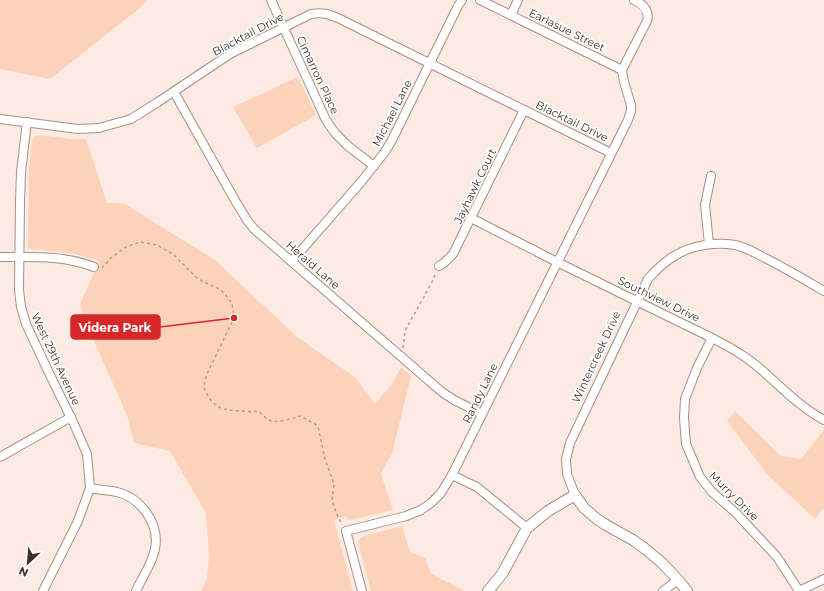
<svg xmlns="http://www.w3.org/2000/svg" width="824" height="591" font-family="Montserrat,sans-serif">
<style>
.green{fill:#fdd2bb}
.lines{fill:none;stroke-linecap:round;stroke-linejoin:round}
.minor-casing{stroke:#a88f81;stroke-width:10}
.tertiary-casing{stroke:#a88f81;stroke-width:12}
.path{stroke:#ae9f98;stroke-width:1.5;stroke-dasharray:3 3;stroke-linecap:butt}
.minor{stroke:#fff;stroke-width:8}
.tertiary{stroke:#fff;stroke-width:10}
.labels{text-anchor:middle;stroke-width:3.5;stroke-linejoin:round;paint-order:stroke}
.street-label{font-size:11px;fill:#3c312c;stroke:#fff}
.leader{fill:none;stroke:#d62828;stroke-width:1.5}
.callout-dot{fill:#d62828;stroke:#fff;stroke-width:1.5}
.callout{fill:#d62828;stroke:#d62828;stroke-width:1.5}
.callout-label{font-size:12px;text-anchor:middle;font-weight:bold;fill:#fff}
</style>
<rect width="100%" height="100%" fill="#fcebe2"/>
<g class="green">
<path d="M 0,0 L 147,0 L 141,7 L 50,79 L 0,69 Z"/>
<path d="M 298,77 L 316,115 L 257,148 L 233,107 Z"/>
<path d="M 41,135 L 71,139 L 86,139 L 107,203 L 123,203 L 215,260 L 297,337 L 356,378 L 375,404 L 392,384 L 401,367 L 411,376 L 392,453 L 381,474 L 393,510 L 349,520 L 345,516 L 334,520 L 353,591 L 201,591 L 207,579 L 209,556 L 206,513 L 170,451 L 134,443 L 127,415 L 88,328 L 80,304 L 99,261 C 74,252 54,251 28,249 L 29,169 L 32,141 L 35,136 Z"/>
<path d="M 735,411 L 781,456 L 801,459 L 824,430 L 824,507 L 815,519 L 767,474 L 727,421 Z"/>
<path d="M 402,526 L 410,552 L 425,558 L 431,574 L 465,591 L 371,591 L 358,542 L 361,537 Z"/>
</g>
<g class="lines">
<defs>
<g id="minor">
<path d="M 271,0 L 326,120 L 335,133 L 348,146 L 374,166"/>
<path d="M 480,0 L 622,70"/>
<path d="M 511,15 L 518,0"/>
<path d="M 174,92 L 236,202 L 247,220 L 254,229 L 442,392 L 454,400 L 482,414"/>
<path d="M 0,119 L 78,129 L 99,128 L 131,119 L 158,102 L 230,54 L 311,14 C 324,12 328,14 340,19 L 611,153"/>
<path d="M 27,122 L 21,172 L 20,202 L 19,290 L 21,307 L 26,324 L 49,373 L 74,424 L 87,454 L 90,488 L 78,521 L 43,591"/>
<path d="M 471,218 L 557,262 L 712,338 C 726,345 739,352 752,362 C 776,381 796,405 824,420"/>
<path d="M 709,244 L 705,205 L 711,176"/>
<path d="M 0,257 C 32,257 64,255 94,267"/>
<path d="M 292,261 L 361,182 L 384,153 L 391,142 L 458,6 L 462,0"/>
<path d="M 439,266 L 444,263 L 453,254 L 524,110"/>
<path d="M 712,338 L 697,368 L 685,399 L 684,418 L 686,444 L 700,477 L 712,492 L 736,513 L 777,557 L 799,591"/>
<path d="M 0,457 L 71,417"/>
<path d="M 452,475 L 477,487 L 527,528"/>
<path d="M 90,488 C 99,490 108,490 117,492 C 141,498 160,524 155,549 C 152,564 142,578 136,591"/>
<path d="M 575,495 L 567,474 L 566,459 L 570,443 L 648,279 C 656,270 665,261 676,255 C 692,245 716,242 735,245 C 745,247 756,253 765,258 C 785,268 805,280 824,291"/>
<path d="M 362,591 L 346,531 L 406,516 L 421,510 L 431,503 L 441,493 L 452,475 L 628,120 L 631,111 L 631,105 L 624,82 L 622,70 L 647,21 C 650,10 643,4 634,0"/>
<path d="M 663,591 L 678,580"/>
<path d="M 799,591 L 824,579"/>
</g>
<path id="tertiary" d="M 488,591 L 502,574 L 527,528 L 548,511 L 575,495 L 584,508 L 597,519 L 606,525 L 633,540 L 648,551 L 662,563 L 678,580 L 687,591"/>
</defs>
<use href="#minor" class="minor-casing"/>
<use href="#tertiary" class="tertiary-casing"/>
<g class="path">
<path d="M 102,268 L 111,258 L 126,247 L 140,242 L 157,245 L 173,254 L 198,279 L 221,290 L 232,303 L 234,318 L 207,374 C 206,378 204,382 204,387 C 206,396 215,407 224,409 C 233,411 244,411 253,412 C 260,409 263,417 269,420 C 279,424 291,418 301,416 L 318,426 L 325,459 L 334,484 L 332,501 L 338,517 L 342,524"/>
<path d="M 403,348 L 405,331 L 432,282 L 436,273"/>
</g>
<use href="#minor" class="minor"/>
<use href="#tertiary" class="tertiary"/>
</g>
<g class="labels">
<g class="street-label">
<text transform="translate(567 30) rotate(26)" y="4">Earlasue Street</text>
<text transform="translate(248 34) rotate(-28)" y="4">Blacktail Drive</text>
<text transform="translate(318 75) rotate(65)" y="4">Cimarron Place</text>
<text transform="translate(392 113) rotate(-63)" y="4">Michael Lane</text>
<text transform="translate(572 121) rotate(26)" y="4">Blacktail Drive</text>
<text transform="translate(475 186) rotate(-64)" y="4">Jayhawk Court</text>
<text transform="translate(313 265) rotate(41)" y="4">Herald Lane</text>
<text transform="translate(659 299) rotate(26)" y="4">Southview Drive</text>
<text transform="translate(596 357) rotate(-65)" y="4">Wintercreek Drive</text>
<text transform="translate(56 359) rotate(65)" y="4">West 29th Avenue</text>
<text transform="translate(480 393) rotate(-64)" y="4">Randy Lane</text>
<text transform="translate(734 496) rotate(45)" y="4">Murry Drive</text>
</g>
</g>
<path class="leader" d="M234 318L160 327"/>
<circle class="callout-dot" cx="234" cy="318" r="4"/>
<rect class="callout" x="71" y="315" width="89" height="24" rx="4"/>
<g class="callout-label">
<text x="115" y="332">Videra Park</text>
</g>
<g transform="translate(28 563) rotate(206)" stroke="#ffffff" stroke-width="3" paint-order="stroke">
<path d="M0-3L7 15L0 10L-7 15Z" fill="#3c312c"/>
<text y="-6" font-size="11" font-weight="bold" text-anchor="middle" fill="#3c312c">N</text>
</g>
</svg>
